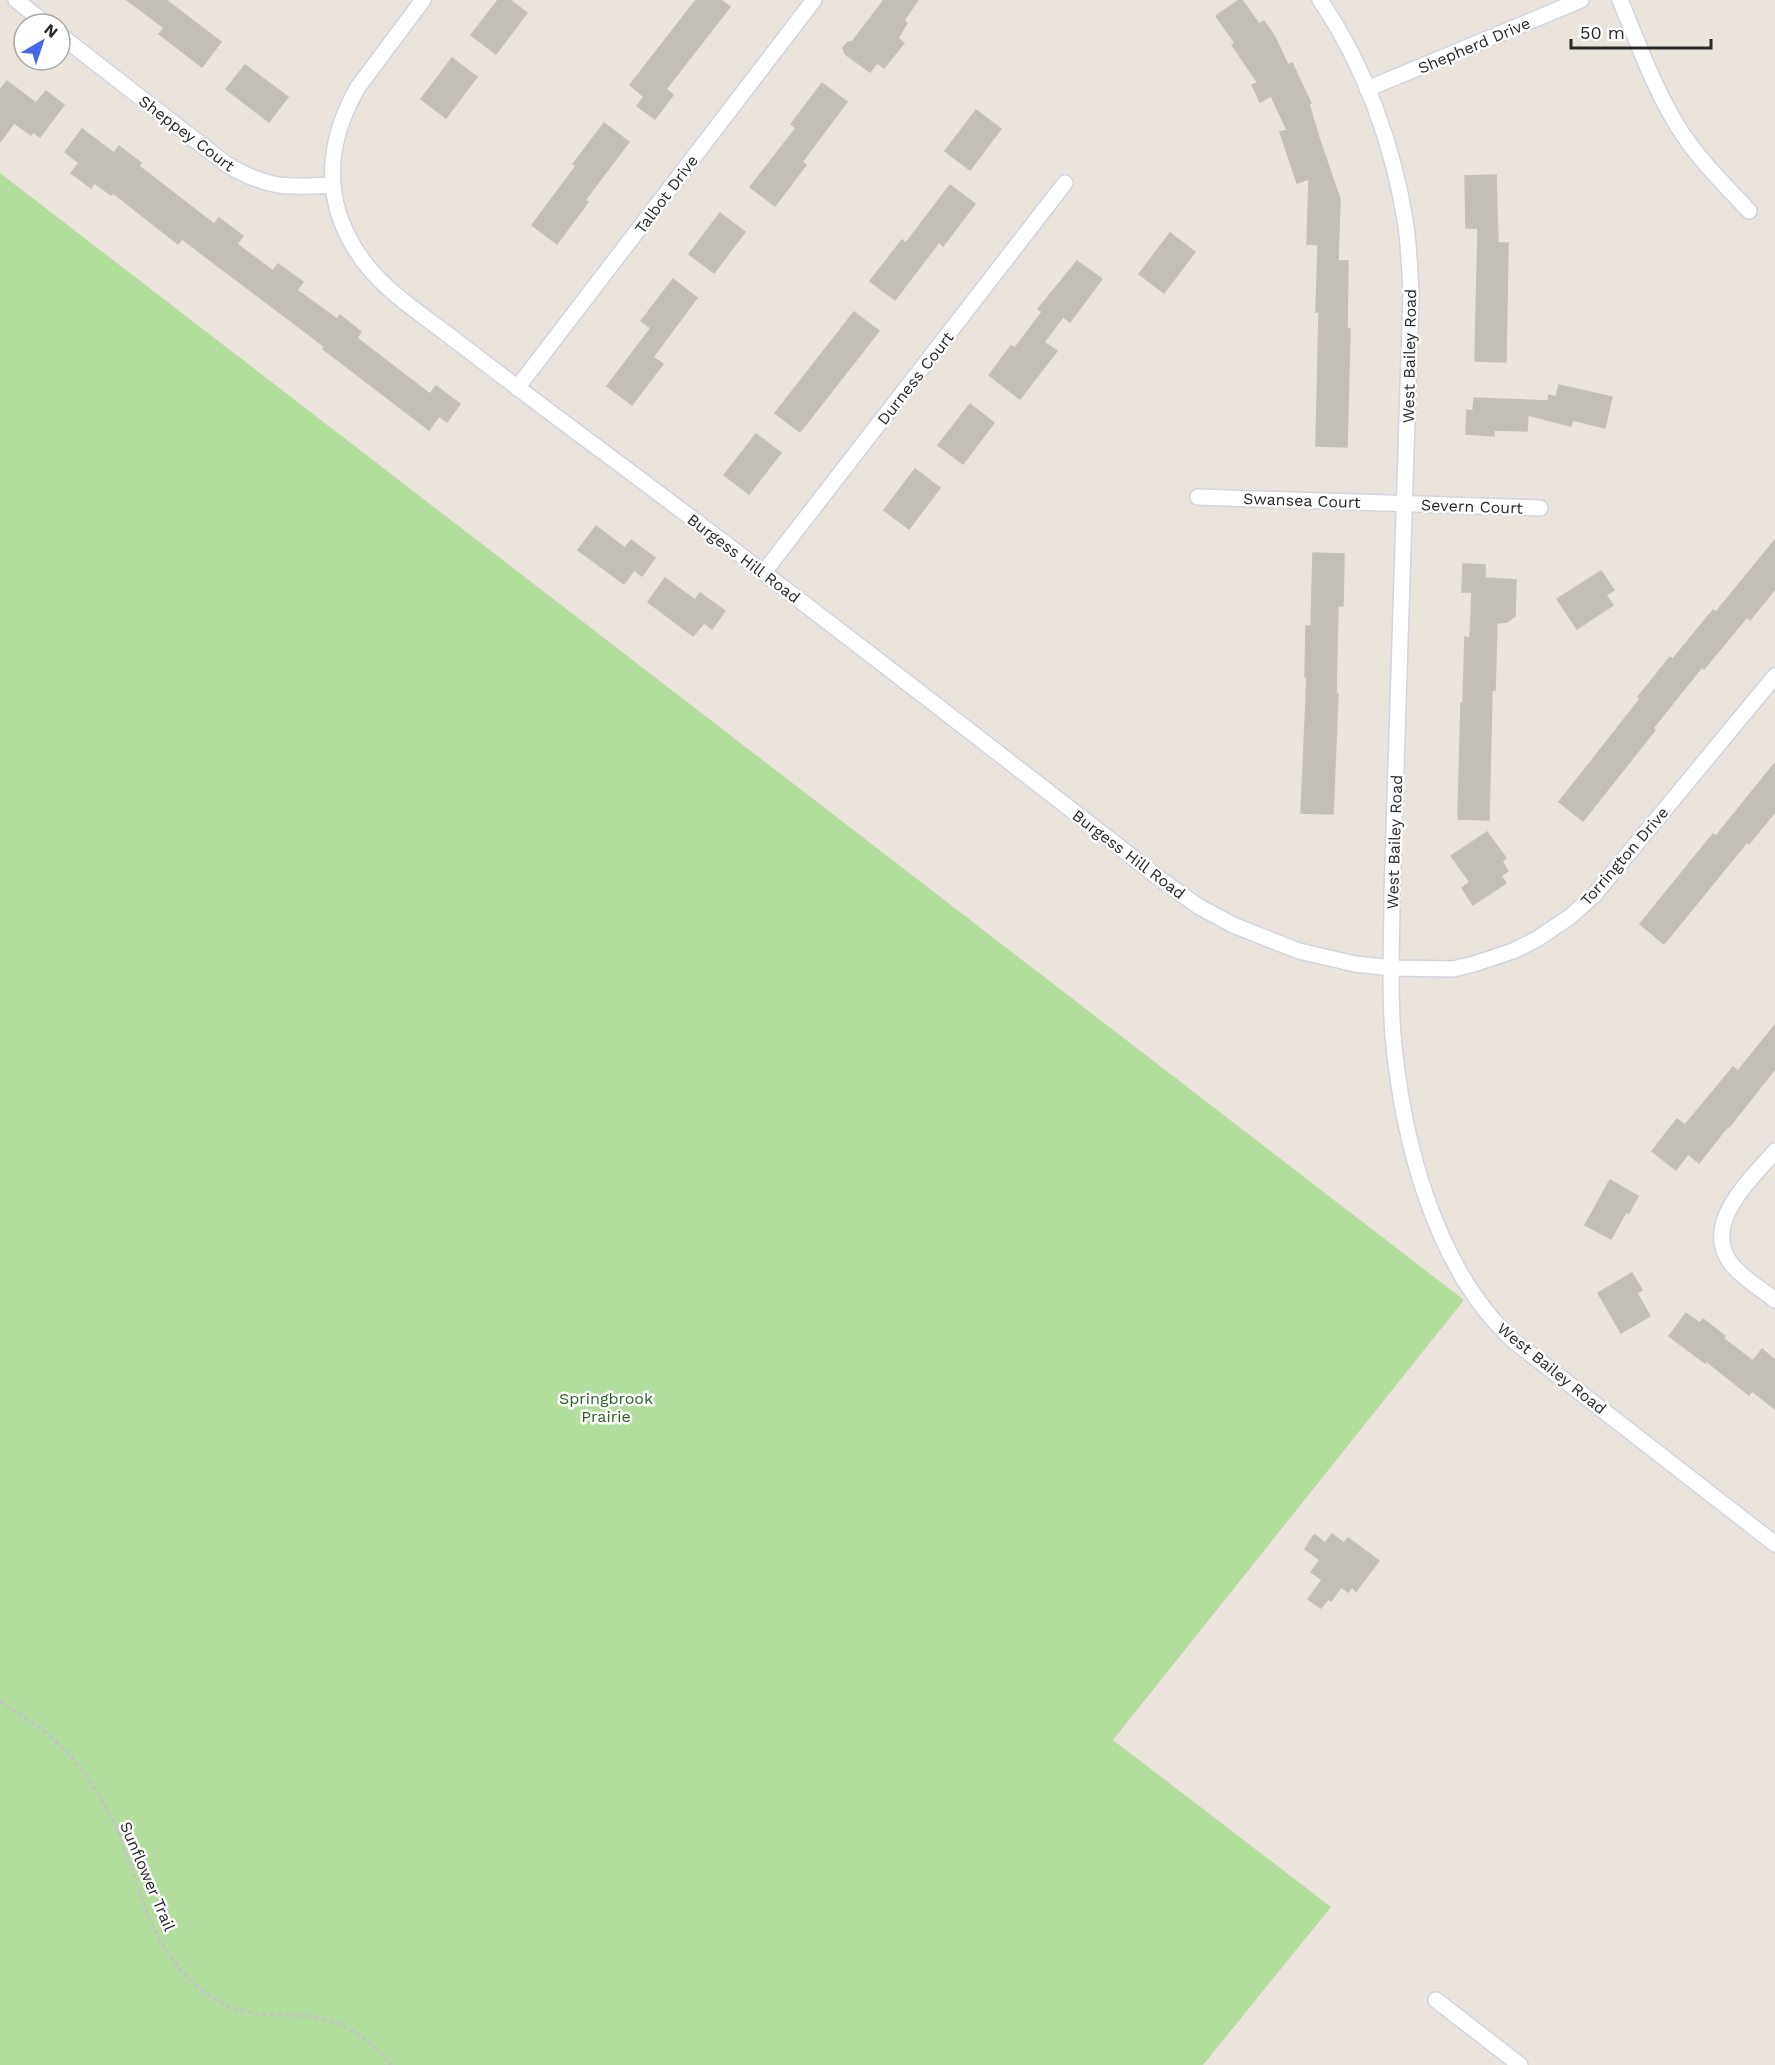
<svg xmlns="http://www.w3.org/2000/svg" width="1775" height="2065" font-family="'Work Sans',sans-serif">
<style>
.green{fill:#b2dd9c}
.building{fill:#c3beb7;stroke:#c5c0b6;stroke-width:1.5}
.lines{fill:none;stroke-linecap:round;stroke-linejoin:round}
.minor-casing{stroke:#d1d4e1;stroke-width:18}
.path{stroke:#c3c3c3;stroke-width:3;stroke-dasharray:4.5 3;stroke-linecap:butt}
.minor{stroke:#fff;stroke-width:15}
.labels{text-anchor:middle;stroke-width:5;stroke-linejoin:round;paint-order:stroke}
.street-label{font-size:16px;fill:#292929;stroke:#fff}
.park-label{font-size:16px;fill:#2c601f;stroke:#fff}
</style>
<rect width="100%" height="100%" fill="#eae4dc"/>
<path class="green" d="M 0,173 L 1464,1300 L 1113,1740 L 1331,1907 L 1203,2065 L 0,2065 Z"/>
<g class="building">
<path d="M 127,0 L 166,0 L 221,42 L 202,67 L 159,34 L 164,28 Z"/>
<path d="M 498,0 L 510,0 L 527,13 L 496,54 L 471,35 Z"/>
<path d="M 696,0 L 721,0 L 730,7 L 666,89 L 673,95 L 655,119 L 637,106 L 644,97 L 630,85 Z"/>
<path d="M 884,0 L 918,0 L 904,20 L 907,23 L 898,38 L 904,43 L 884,68 L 877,63 L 870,72 L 845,54 L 843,48 L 848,42 L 852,42 Z"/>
<path d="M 1239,0 L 1242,0 L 1259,24 L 1264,21 L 1275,37 L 1288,65 L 1292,63 L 1311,103 L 1309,104 L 1319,138 L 1340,199 L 1338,261 L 1348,261 L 1347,329 L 1350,329 L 1347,447 L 1316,446 L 1319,312 L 1316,312 L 1318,245 L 1307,244 L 1309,179 L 1297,183 L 1280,132 L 1287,130 L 1271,96 L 1260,102 L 1252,85 L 1258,83 L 1232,45 L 1235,43 L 1216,16 Z"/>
<path d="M 452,58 L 477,77 L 446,118 L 421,99 Z"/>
<path d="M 245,65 L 288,97 L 269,122 L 226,89 Z"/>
<path d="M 7,81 L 36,103 L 46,91 L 64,105 L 40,137 L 33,132 L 31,135 L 14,123 L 0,142 L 0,90 Z"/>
<path d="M 822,83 L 847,102 L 802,162 L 806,165 L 775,206 L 750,187 L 796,128 L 791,124 Z"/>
<path d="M 976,110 L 1001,129 L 970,170 L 945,151 Z"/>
<path d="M 604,123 L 629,142 L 585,200 L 588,202 L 557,244 L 532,225 L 576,166 L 573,164 Z"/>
<path d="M 82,129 L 114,153 L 119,146 L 141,163 L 139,166 L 214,224 L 219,218 L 243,236 L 237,244 L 273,271 L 278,264 L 303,282 L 297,290 L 337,319 L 340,315 L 361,332 L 357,338 L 430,394 L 436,386 L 460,404 L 447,422 L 439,416 L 429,430 L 323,349 L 325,347 L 182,239 L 178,244 L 113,193 L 111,195 L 94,183 L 91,188 L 71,173 L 79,163 L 65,152 Z"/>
<path d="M 1496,175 L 1498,243 L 1508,243 L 1506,362 L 1475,361 L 1478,228 L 1466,228 L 1465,176 Z"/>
<path d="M 950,185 L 975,204 L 943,246 L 939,242 L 895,300 L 870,281 L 902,240 L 906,243 Z"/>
<path d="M 720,213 L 745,232 L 714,273 L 689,254 Z"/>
<path d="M 1170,233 L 1195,252 L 1164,293 L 1139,274 Z"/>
<path d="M 1077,261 L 1102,279 L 1070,322 L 1063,317 L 1044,342 L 1057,351 L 1020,399 L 989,375 L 1011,346 L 1015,348 L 1042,312 L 1038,309 Z"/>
<path d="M 673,279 L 697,298 L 653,357 L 663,364 L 632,405 L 607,386 L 651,328 L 641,321 Z"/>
<path d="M 854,312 L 879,331 L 800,432 L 775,413 Z"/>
<path d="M 1559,385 L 1612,397 L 1605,428 L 1573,420 L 1571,426 L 1528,415 L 1527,431 L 1494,430 L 1494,436 L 1466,434 L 1467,410 L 1473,411 L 1474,398 L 1548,401 L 1549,395 L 1556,397 Z"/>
<path d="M 970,404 L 994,423 L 963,464 L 938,445 Z"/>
<path d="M 756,434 L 781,453 L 749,494 L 724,475 Z"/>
<path d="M 915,469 L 940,488 L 909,529 L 884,510 Z"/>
<path d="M 596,526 L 625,548 L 631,540 L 655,558 L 642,576 L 634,570 L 624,584 L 578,550 Z"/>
<path d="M 1775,540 L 1775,589 L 1750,620 L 1747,617 L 1704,669 L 1702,667 L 1653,728 L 1655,730 L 1583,821 L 1559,802 L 1640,699 L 1638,697 L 1670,657 L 1673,659 L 1713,610 L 1716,612 Z"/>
<path d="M 1313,553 L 1344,554 L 1343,606 L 1338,606 L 1336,694 L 1338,694 L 1333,814 L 1301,813 L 1307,678 L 1305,677 L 1306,626 L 1311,626 Z"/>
<path d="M 1463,564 L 1485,565 L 1485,578 L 1516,580 L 1515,616 L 1507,622 L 1497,623 L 1495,690 L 1492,690 L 1489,820 L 1458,819 L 1461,703 L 1463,704 L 1465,637 L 1470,638 L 1472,592 L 1462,592 Z"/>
<path d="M 1601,571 L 1614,590 L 1606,595 L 1613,605 L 1577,629 L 1557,599 Z"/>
<path d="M 665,578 L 695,600 L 700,593 L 725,611 L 712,629 L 704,623 L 693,636 L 648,602 Z"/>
<path d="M 1775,763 L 1775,812 L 1749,844 L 1747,842 L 1664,944 L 1640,924 L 1713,834 L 1716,836 Z"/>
<path d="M 1487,832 L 1506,858 L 1502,861 L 1508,871 L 1501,876 L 1506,883 L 1473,905 L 1462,888 L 1470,882 L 1451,856 Z"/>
<path d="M 1775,1025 L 1775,1069 L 1729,1127 L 1728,1126 L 1699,1163 L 1688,1154 L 1676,1170 L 1652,1151 L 1677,1119 L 1685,1125 L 1733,1067 L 1738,1071 Z"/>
<path d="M 1610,1180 L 1638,1196 L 1629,1213 L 1626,1212 L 1611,1239 L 1585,1225 Z"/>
<path d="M 1632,1273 L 1642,1290 L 1637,1293 L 1650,1316 L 1621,1333 L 1598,1293 Z"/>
<path d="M 1686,1313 L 1700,1323 L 1703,1319 L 1725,1336 L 1723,1338 L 1753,1361 L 1762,1349 L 1775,1360 L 1775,1409 L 1752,1391 L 1749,1395 L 1706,1361 L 1705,1363 L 1669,1336 Z"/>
<path d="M 1332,1534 L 1344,1543 L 1348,1538 L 1379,1561 L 1356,1591 L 1352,1587 L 1348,1592 L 1341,1587 L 1331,1601 L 1328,1599 L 1321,1608 L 1308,1599 L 1322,1580 L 1311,1572 L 1320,1560 L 1305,1549 L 1313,1536 L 1315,1535 L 1325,1543 Z"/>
</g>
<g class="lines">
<defs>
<g id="minor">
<path d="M 16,0 L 46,24"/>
<path d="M 423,0 L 358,87 C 328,139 322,194 354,247 C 377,287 419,312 455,340 C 506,379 557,418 609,456 C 795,595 979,738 1163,881 L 1198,906 L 1233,925 L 1299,951 L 1355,964 L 1392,968 L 1453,969 L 1474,964 L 1513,951 L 1537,939 L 1571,916 L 1595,894 L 1775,676"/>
<path d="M 1320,0 C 1365,66 1394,147 1406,226 C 1409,248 1410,271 1411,294 L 1392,894 C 1392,941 1389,989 1393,1035 C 1402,1139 1435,1270 1515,1342 L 1775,1544"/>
<path d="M 1620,0 C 1638,43 1655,91 1680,130 C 1699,160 1725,185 1749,211"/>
<path d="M 60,35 L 226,164 C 266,188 286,188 332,185"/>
<path d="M 1367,89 L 1581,0"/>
<path d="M 517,388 L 814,0"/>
<path d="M 1198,497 L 1540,508"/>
<path d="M 764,572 L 1065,183"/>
<path d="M 1775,1151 C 1750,1181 1700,1224 1732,1265 C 1744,1279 1761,1289 1775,1300"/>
<path d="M 1436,2000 L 1520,2065"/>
</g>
</defs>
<use href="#minor" class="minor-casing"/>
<path class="path" d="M 0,1701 C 16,1712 33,1722 49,1735 C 82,1762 109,1806 124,1847 C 140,1892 153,1945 190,1979 C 206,1995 222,2006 244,2011 C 264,2017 286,2014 307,2016 C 340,2019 372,2039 391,2065"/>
<use href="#minor" class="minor"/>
</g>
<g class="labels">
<g class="street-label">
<text transform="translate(1474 45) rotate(-23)" y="6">Shepherd Drive</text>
<text transform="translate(187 133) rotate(37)" y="6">Sheppey Court</text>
<text transform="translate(666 194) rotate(-53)" y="6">Talbot Drive</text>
<text transform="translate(1409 356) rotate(-89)" y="6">West Bailey Road</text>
<text transform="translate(915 378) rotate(-52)" y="6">Durness Court</text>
<text transform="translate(1302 500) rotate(2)" y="6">Swansea Court</text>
<text transform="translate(1472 506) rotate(2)" y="6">Severn Court</text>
<text transform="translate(744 558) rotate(37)" y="6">Burgess Hill Road</text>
<text transform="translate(1394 842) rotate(-88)" y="6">West Bailey Road</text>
<text transform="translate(1129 854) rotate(37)" y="6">Burgess Hill Road</text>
<text transform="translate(1624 856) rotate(-49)" y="6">Torrington Drive</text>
<text transform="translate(1552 1368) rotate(39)" y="6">West Bailey Road</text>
<text transform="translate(148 1876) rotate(67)" y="6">Sunflower Trail</text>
</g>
<g class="park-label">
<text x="606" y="1404">Springbrook<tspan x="606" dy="18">Prairie</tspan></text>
</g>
</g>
<g transform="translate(42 42) rotate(39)"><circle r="28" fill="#ffffff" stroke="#a9a9a9" stroke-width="1.5"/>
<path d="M0-4.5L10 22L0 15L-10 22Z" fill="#4666ed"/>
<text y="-9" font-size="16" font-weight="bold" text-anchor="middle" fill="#292929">N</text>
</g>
<path d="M1571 39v9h140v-9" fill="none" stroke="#292929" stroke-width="3"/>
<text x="1580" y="39" font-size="18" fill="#292929" stroke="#ffffff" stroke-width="4.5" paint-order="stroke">50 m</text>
</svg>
